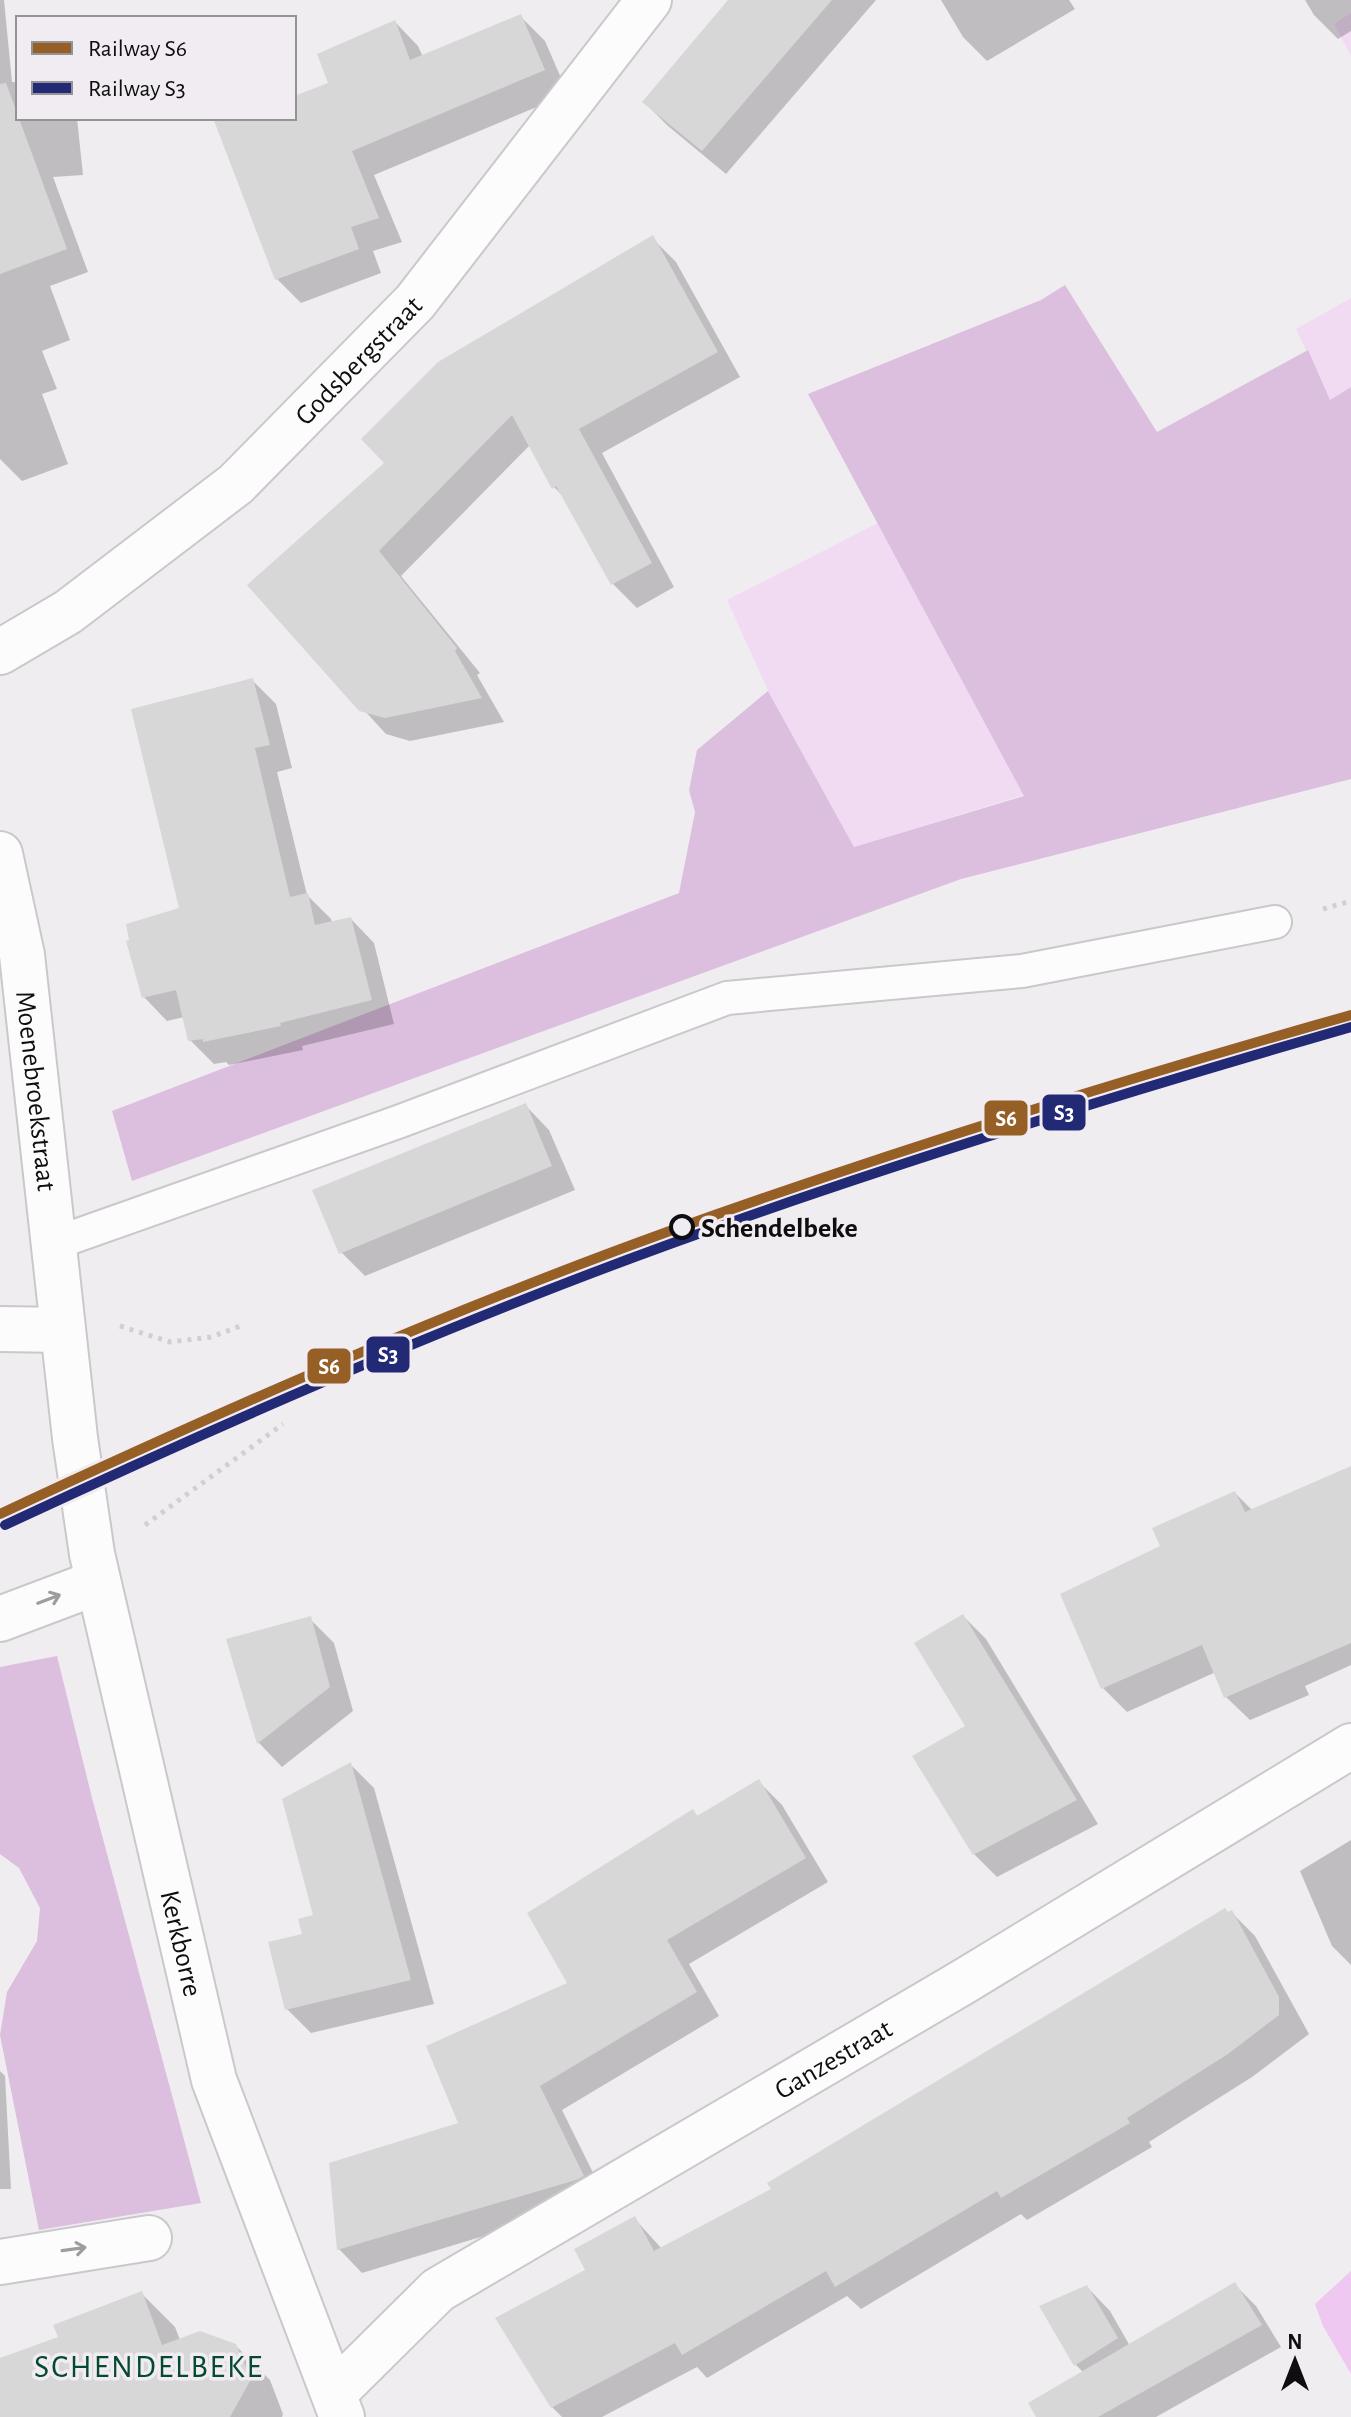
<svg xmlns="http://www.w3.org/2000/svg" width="1351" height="2417" font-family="'Alegreya Sans',sans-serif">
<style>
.green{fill:#f1dbf3}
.forest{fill:#dcbedf}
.water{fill:#efc8f2}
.shadow{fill:#0003}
.building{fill:#d8d7d8}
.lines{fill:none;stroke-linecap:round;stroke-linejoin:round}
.service-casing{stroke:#cac8ca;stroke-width:36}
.minor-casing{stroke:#cac8ca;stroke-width:48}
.tertiary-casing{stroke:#cac8ca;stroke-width:48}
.path{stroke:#d1d0d1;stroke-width:5;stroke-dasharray:4 6;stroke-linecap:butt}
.service{stroke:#fdfcfd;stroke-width:32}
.minor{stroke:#fdfcfd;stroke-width:44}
.tertiary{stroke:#fdfcfd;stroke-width:44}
.rail-1-casing{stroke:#f1ecf1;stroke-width:16}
.rail-2-casing{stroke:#f1ecf1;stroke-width:16}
.rail-1{stroke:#965f26;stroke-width:10}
.rail-2{stroke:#222975;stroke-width:10}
.oneway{stroke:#9d9c9e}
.stop-dot{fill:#f1ecf1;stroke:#0e0d0f;stroke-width:4}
.labels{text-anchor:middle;stroke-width:7;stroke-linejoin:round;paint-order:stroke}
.street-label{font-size:28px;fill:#0e0d0f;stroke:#f1ecf1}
.stop-label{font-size:28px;font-weight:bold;fill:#0e0d0f;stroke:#f1ecf1;text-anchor:start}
.quarter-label{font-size:32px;letter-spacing:2px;fill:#044a2f;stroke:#f1ecf1}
.line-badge{stroke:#f1ecf1;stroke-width:3}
.badge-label{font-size:22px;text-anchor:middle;font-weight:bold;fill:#fff}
</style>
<rect width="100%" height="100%" fill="#f0edf0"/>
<g class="green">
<path d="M 1351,13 L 1351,56 L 1334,24 Z"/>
<path d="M 1351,298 L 1351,387 L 1330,401 L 1296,329 Z"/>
<path d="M 878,523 L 1024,795 L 854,847 L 768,691 L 727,600 Z"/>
</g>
<g class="forest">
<path d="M 1065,285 L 1157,432 L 1308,350 L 1330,400 L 1351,387 L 1351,779 L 961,879 L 132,1181 L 112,1111 L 679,893 L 695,812 L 689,790 L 697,750 L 768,691 L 854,847 L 1024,796 L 808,394 L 1041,300 Z"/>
<path d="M 57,1656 L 92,1798 L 201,2203 L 39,2230 L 0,2035 L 7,1992 L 37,1941 L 40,1908 L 19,1868 L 0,1854 L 0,1667 Z"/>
</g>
<path class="water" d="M 1351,2271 L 1351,2374 L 1323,2326 L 1315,2304 Z"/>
<g class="shadow">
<path d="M 0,0 L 4,0 L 12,82 L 18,82 L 18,118 L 77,118 L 83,175 L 53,177 L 88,272 L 50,286 L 70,340 L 42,351 L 57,389 L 42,394 L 68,464 L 22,481 L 0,459 Z"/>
<path d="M 730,0 L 876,0 L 726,174 L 668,126 L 644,102 Z"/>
<path d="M 941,0 L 1069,0 L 1075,9 L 987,61 L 963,37 Z"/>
<path d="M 1305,0 L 1351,0 L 1351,31 L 1338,39 L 1314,15 Z"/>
<path d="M 521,17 L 545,41 L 568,94 L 374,175 L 402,242 L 373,251 L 381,273 L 301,303 L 277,279 L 226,148 L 259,118 L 294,118 L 294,98 L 330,84 L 395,22 L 418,46 L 423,57 Z"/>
<path d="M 652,238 L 676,262 L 740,377 L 602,453 L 674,587 L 637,608 L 613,584 L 566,499 L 554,487 L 530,445 L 401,576 L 480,673 L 477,675 L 504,722 L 410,741 L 386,734 L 249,585 Z"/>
<path d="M 253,681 L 276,704 L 292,768 L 277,772 L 307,895 L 331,919 L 332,923 L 351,919 L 374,943 L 394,1024 L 302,1046 L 303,1050 L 229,1065 L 226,1062 L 214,1064 L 190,1040 L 184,1017 L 167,1021 L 144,997 L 181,909 Z"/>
<path d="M 526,1106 L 549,1130 L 575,1190 L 365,1276 L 341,1252 Z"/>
<path d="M 1351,1468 L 1351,1665 L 1305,1686 L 1309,1695 L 1250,1720 L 1226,1697 L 1216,1672 L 1127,1712 L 1103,1688 L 1162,1547 L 1235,1493 L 1253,1511 Z"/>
<path d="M 963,1616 L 986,1639 L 1098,1824 L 997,1877 L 974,1854 Z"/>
<path d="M 310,1619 L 334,1643 L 353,1711 L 282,1767 L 259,1743 L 254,1724 Z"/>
<path d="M 351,1765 L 374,1788 L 434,2004 L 311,2033 L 287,2009 L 304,1935 L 315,1917 Z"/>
<path d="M 759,1782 L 782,1805 L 828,1882 L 689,1964 L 719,2016 L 562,2110 L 606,2199 L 362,2273 L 339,2249 L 461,2124 L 570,1984 L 693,1811 L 699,1818 Z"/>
<path d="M 1351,1840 L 1351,1965 L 1332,1946 L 1300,1871 Z"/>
<path d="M 1231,1912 L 1255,1936 L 1309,2034 L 1252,2077 L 1149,2142 L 1152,2147 L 1027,2220 L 1021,2214 L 861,2309 L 847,2296 L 707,2378 L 697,2367 L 602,2417 L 562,2417 L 552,2407 L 588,2270 L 634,2218 L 662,2249 L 773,2190 Z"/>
<path d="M 0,2071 L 5,2076 L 11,2189 L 0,2189 Z"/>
<path d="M 1235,2285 L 1256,2306 L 1281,2347 L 1156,2417 L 1039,2417 L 1084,2373 L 1076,2365 L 1087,2287 L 1110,2311 L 1130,2346 Z"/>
<path d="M 141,2293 L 175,2327 L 180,2340 L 235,2345 L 270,2380 L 283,2414 L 282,2417 L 0,2417 L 0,2360 L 60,2338 Z"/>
</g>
<g class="building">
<path d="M 728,0 L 832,0 L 702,151 L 642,102 Z"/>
<path d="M 521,14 L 545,70 L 352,151 L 379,218 L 351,227 L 359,249 L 275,280 L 213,118 L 294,118 L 294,96 L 328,83 L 317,54 L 395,20 L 410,60 Z"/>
<path d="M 6,83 L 67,249 L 0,274 L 0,84 Z"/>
<path d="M 653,235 L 718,352 L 579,429 L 652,563 L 611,585 L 556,486 L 552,489 L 512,415 L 379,551 L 457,648 L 455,651 L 482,698 L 385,718 L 359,711 L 247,585 L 384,463 L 361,439 L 438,362 Z"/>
<path d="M 253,678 L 270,745 L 255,748 L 290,897 L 308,893 L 315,925 L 351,917 L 372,1000 L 280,1023 L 281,1026 L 203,1042 L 203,1039 L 188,1041 L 176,990 L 142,998 L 126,941 L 129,940 L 126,924 L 179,908 L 131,709 Z"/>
<path d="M 526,1103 L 552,1166 L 339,1254 L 312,1190 Z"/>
<path d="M 1351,1466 L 1351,1643 L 1224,1698 L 1202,1645 L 1101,1689 L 1060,1594 L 1160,1546 L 1152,1528 L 1235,1491 L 1245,1512 Z"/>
<path d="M 963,1614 L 1077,1800 L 973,1855 L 912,1756 L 965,1726 L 914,1643 Z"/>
<path d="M 311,1616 L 330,1687 L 257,1744 L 226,1639 Z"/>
<path d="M 351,1762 L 411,1980 L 285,2010 L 268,1942 L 302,1934 L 298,1919 L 313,1915 L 282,1799 Z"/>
<path d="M 759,1779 L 806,1858 L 667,1940 L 697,1992 L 540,2086 L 584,2176 L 576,2180 L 337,2250 L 329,2163 L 458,2123 L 426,2046 L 567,1983 L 527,1913 L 693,1809 L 697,1816 Z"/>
<path d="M 1225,1908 L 1228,1912 L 1232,1910 L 1279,1997 L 1279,2015 L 1228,2054 L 1127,2118 L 1130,2123 L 1001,2198 L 997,2191 L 835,2287 L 826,2271 L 682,2355 L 675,2343 L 551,2408 L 495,2318 L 585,2270 L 574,2249 L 635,2216 L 654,2251 L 771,2189 L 767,2183 Z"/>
<path d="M 1235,2282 L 1262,2325 L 1098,2417 L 1036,2417 L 1028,2403 Z"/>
<path d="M 1087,2285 L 1118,2338 L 1074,2366 L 1039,2306 Z"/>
<path d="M 142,2291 L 162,2345 L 200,2331 L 236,2344 L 251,2379 L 230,2417 L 0,2417 L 0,2358 L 58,2337 L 53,2325 Z"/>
</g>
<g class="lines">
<defs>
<path id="service" d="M 53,1244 L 398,1122 L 727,998 L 1022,971 L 1275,922"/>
<g id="minor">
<path id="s1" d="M 0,652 L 68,612 L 236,484 L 415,302 L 649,0"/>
<path d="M 0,1329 L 63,1330"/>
<path d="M 0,1619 L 98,1582"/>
<path d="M 0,2262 L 149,2238"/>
<path id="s2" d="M 334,2393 L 438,2290 L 963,1982 L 1351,1746"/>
</g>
<g id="tertiary">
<path id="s3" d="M 0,854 L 22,955 L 75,1438 L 92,1554 L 214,2080 L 342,2417"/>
</g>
</defs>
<use href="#service" class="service-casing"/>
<use href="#minor" class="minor-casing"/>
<use href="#tertiary" class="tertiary-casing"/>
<g class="path">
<path d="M 1323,909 L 1351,901"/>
<path d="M 120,1326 L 170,1342 L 211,1337 L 243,1325"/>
<path d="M 145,1525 L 283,1424"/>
</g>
<use href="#service" class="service"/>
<use href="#minor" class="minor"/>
<use href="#tertiary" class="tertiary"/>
<defs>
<path id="rail-1" d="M 0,1514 C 219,1412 440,1314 667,1232 C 893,1151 1121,1080 1351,1015"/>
<path id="rail-2" d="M 5,1525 C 223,1423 444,1326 670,1244 C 894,1163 1122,1093 1351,1027"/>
</defs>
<use href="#rail-1" class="rail-1-casing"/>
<use href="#rail-2" class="rail-2-casing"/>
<use href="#rail-1" class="rail-1"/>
<use href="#rail-2" class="rail-2"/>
</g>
<defs><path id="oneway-shaft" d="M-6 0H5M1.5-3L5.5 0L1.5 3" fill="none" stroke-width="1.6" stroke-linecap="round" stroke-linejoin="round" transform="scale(2)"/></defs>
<g class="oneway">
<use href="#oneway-shaft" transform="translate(49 1599) rotate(-21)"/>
<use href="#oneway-shaft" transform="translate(74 2249) rotate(-8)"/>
</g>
<circle class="stop-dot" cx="682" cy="1227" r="11"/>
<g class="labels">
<g class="street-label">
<text dy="10" stroke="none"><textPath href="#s1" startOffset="464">Godsbergstraat</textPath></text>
<text dy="10" stroke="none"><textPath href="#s3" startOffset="240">Moenebroekstraat</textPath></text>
<text dy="10" stroke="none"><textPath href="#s3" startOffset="1106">Kerkborre</textPath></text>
<text dy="10" stroke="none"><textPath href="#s2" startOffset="604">Ganzestraat</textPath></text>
</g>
<g class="stop-label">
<text x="701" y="1237">Schendelbeke</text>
</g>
<g class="quarter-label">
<text x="149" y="2377">SCHENDELBEKE</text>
</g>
</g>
<g class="line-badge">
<rect x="1041" y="1093" width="46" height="39" rx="8" fill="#222975"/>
<rect x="983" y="1099" width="46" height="38" rx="8" fill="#965f26"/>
<rect x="365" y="1335" width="46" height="39" rx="8" fill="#222975"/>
<rect x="306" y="1347" width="46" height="38" rx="8" fill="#965f26"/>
</g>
<g class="badge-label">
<text x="1064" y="1120">S3</text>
<text x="1006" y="1126">S6</text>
<text x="388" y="1362">S3</text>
<text x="329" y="1374">S6</text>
</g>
<rect x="16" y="16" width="280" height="104" fill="#f1ecf1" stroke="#969397" stroke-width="2"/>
<rect x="32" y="42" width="40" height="12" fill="#965f26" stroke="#969397" stroke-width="2"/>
<text x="88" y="56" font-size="24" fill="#0e0d0f">Railway S6</text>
<rect x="32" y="82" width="40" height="12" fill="#222975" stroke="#969397" stroke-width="2"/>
<text x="88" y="96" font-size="24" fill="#0e0d0f">Railway S3</text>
<g transform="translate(1295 2361)" stroke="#f1ecf1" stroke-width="6" paint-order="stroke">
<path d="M0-6L14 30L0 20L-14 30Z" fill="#0e0d0f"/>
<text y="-12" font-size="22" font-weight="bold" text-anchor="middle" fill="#0e0d0f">N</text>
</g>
</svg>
